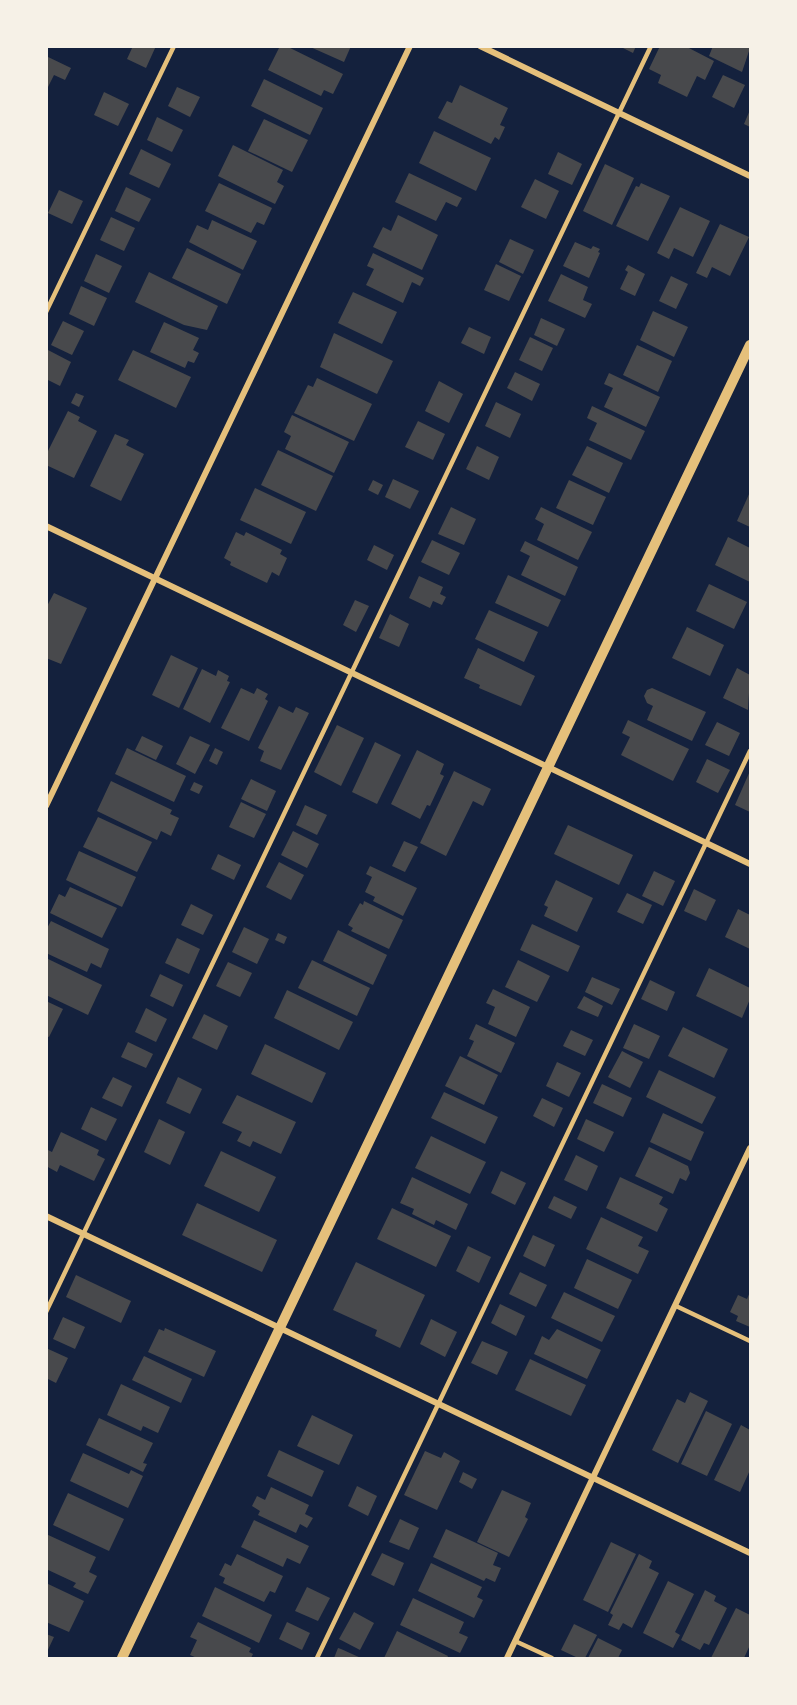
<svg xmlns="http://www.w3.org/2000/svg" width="797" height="1705" font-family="Literata,serif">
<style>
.building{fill:#48494c}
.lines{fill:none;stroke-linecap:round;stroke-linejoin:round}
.service{stroke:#e5c07b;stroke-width:4.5}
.minor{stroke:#e5c07b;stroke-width:6}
.tertiary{stroke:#e5c07b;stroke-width:10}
</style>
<rect width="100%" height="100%" fill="#14213d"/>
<g class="building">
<path d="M 133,46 L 156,46 L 146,68 L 127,59 Z"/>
<path d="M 280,46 L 286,46 L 343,74 L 333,94 L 324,90 L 321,96 L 268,70 Z"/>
<path d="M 308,46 L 351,46 L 344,62 Z"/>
<path d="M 619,46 L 636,46 L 633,53 Z"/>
<path d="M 660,46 L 685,46 L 714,61 L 705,80 L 697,76 L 687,97 L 658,83 L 661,75 L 649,69 Z"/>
<path d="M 713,46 L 750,48 L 742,72 L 709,56 Z"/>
<path d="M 46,56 L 71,68 L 65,80 L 54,75 L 46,91 Z"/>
<path d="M 723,75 L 745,85 L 734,108 L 712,97 Z"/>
<path d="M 264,79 L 323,108 L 310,135 L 251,106 Z"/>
<path d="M 460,85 L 508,108 L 500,125 L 505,127 L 499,140 L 495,137 L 491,144 L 438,118 L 447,101 L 452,103 Z"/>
<path d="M 177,87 L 200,97 L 190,117 L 168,106 Z"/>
<path d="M 104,92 L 129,104 L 118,126 L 94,115 Z"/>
<path d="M 750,110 L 750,127 L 744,124 Z"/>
<path d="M 157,117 L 183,130 L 172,152 L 147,140 Z"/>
<path d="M 264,119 L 308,140 L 292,172 L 248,151 Z"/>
<path d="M 434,131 L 491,158 L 476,191 L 419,163 Z"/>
<path d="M 233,145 L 283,170 L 277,182 L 284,186 L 275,204 L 218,176 Z"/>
<path d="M 141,149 L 171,164 L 159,188 L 129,174 Z"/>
<path d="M 558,152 L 582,164 L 572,185 L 548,174 Z"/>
<path d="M 605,164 L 634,178 L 612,225 L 583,211 Z"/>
<path d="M 409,173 L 462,198 L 457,207 L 446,202 L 436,221 L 395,202 Z"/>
<path d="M 535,179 L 559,191 L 546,219 L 521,207 Z"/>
<path d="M 219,183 L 272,208 L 264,225 L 257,222 L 251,233 L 205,211 Z"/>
<path d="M 641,183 L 670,196 L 648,241 L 616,226 L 636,186 L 639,187 Z"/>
<path d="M 126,187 L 151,199 L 139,222 L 115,211 Z"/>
<path d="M 59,190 L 83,201 L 72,224 L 48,213 Z"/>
<path d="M 680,207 L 710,221 L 693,257 L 674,248 L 669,259 L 657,253 Z"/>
<path d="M 398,215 L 438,235 L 422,270 L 373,247 L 383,227 L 391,231 Z"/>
<path d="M 111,217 L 135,228 L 124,251 L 100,240 Z"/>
<path d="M 212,220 L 257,241 L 243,270 L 189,242 L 197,225 L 208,230 Z"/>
<path d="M 720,224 L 749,237 L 730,276 L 712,267 L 707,278 L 696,273 Z"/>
<path d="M 510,239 L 534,250 L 523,274 L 499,262 Z"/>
<path d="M 575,242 L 591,249 L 593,246 L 600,249 L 598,252 L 600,253 L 589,278 L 563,266 Z"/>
<path d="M 187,248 L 241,274 L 227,304 L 172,278 Z"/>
<path d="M 373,253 L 424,278 L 420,286 L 412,282 L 403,303 L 366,285 L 374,269 L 367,266 Z"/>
<path d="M 96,254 L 122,266 L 109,293 L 84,281 Z"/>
<path d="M 496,264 L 521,276 L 509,301 L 484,290 Z"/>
<path d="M 628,265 L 645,274 L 635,296 L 620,289 L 628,272 L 625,270 Z"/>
<path d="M 149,272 L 218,306 L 207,330 L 184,325 L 135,302 Z"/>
<path d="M 561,274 L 588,287 L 583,300 L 592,304 L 585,318 L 548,301 Z"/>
<path d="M 671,276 L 688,284 L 676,309 L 659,301 Z"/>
<path d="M 81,286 L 107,298 L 94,326 L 69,314 Z"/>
<path d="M 353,292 L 397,312 L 382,344 L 338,323 Z"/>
<path d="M 653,311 L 688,327 L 674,357 L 640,340 Z"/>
<path d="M 541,318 L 565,329 L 557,346 L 534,335 Z"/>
<path d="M 63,321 L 84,331 L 72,355 L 51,345 Z"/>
<path d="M 164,322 L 199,338 L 193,350 L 199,353 L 194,363 L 188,361 L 185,368 L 150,352 Z"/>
<path d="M 469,327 L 491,337 L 484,354 L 461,343 Z"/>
<path d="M 334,333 L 393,361 L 377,394 L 320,367 Z"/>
<path d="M 530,337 L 553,348 L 542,371 L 519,360 Z"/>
<path d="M 637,345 L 672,361 L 658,392 L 623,375 Z"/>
<path d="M 48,350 L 71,362 L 60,386 L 46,379 Z"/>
<path d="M 133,350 L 191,377 L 176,408 L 118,380 Z"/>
<path d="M 515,372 L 540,384 L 532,401 L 507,388 Z"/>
<path d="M 609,373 L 660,397 L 646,427 L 604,407 L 613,388 L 604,384 Z"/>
<path d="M 317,378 L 372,404 L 354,441 L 294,413 L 308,385 L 313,387 Z"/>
<path d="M 439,381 L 463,394 L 449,423 L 425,411 Z"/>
<path d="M 76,393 L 84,396 L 79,407 L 71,403 Z"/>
<path d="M 496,402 L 521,414 L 510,438 L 485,426 Z"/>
<path d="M 592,406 L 645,431 L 631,460 L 589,440 L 597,423 L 587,418 Z"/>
<path d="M 68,411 L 80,417 L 78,421 L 97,431 L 74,478 L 46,465 L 46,455 Z"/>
<path d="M 292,415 L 349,442 L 334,473 L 285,449 L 291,436 L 284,432 Z"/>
<path d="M 418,421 L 445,434 L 433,460 L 405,447 Z"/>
<path d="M 115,434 L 129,440 L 126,445 L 144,454 L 121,501 L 90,486 Z"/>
<path d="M 477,446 L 499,457 L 489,480 L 466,469 Z"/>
<path d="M 587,446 L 623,463 L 609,493 L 572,475 Z"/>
<path d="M 278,450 L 333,476 L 316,511 L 261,485 Z"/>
<path d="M 393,479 L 419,491 L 410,509 L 385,497 Z"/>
<path d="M 373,480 L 383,485 L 378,495 L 368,490 Z"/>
<path d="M 569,480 L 606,497 L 593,525 L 556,508 Z"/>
<path d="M 255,488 L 306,512 L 291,544 L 240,520 Z"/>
<path d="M 750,492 L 750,527 L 737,521 Z"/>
<path d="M 451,507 L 476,519 L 464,545 L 438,534 Z"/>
<path d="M 541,507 L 592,532 L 578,560 L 537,540 L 544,524 L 535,519 Z"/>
<path d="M 236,532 L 244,536 L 246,532 L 282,550 L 280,554 L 287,558 L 279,576 L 272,572 L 267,583 L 230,565 L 231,562 L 224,558 Z"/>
<path d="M 728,537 L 750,548 L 750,582 L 715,565 Z"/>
<path d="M 432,540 L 460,553 L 449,575 L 421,562 Z"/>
<path d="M 525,541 L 578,567 L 565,596 L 521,575 L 530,556 L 520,551 Z"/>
<path d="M 374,545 L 394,555 L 387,570 L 367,560 Z"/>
<path d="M 508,575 L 561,600 L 548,627 L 495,603 Z"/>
<path d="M 419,576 L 443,587 L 440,594 L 446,597 L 442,605 L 433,601 L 430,608 L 409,598 Z"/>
<path d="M 709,584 L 747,602 L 734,629 L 696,611 Z"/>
<path d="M 54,593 L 87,608 L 61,664 L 46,658 L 46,608 Z"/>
<path d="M 355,600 L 369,606 L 356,632 L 343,625 Z"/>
<path d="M 489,610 L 538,632 L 524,662 L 475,639 Z"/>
<path d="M 390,614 L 409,624 L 399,647 L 379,638 Z"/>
<path d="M 687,627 L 724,645 L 710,676 L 672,658 Z"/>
<path d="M 478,648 L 535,676 L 521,706 L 479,688 L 480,685 L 464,678 Z"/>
<path d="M 171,655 L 198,668 L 179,708 L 152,695 Z"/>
<path d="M 737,668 L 750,675 L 748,710 L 723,698 Z"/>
<path d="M 202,669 L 216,676 L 218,670 L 229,676 L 227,681 L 230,682 L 210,723 L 183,709 Z"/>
<path d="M 241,688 L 254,694 L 257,688 L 268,694 L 265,699 L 268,701 L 249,741 L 221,728 Z"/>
<path d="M 652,688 L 706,712 L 692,741 L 647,720 L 653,706 L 647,703 L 644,696 L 647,690 Z"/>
<path d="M 279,706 L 293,713 L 296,707 L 309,713 L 281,770 L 260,761 L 264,751 L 258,748 Z"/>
<path d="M 628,720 L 689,749 L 673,781 L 621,755 L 630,737 L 622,733 Z"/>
<path d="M 717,722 L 740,733 L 729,756 L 705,745 Z"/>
<path d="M 337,725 L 364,738 L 341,786 L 314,772 Z"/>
<path d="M 142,736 L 163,746 L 156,760 L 135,750 Z"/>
<path d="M 190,736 L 210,745 L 195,774 L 176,764 Z"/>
<path d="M 375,742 L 401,755 L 377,804 L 352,792 Z"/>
<path d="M 127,748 L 186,776 L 174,802 L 115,774 Z"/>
<path d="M 215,748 L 223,752 L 217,765 L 209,761 Z"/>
<path d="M 417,750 L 444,764 L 440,774 L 444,776 L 430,806 L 427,805 L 420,819 L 391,804 Z"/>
<path d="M 707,759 L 730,770 L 718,793 L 696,782 Z"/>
<path d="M 454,771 L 491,789 L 483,806 L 473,801 L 446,856 L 420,843 Z"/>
<path d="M 750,771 L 750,812 L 735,805 Z"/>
<path d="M 251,779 L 276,791 L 267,811 L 241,799 Z"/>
<path d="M 111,781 L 172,810 L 170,814 L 179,818 L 171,836 L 161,831 L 157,840 L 97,811 Z"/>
<path d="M 194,782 L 203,786 L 199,794 L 190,790 Z"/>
<path d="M 241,802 L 266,814 L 254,838 L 229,827 Z"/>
<path d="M 305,805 L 327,815 L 317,835 L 296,825 Z"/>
<path d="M 98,817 L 152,842 L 137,872 L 83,847 Z"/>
<path d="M 568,825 L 633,855 L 619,885 L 554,854 Z"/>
<path d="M 293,831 L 319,844 L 307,868 L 281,855 Z"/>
<path d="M 404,841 L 418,847 L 405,872 L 392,866 Z"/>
<path d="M 79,851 L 136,877 L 122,907 L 66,880 Z"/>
<path d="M 218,854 L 241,865 L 234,880 L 211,869 Z"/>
<path d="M 279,862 L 304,875 L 291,900 L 266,887 Z"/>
<path d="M 370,866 L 417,888 L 403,916 L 373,901 L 375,897 L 365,892 L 372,877 L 366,874 Z"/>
<path d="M 654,871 L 675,881 L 663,906 L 642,896 Z"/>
<path d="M 556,880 L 593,898 L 577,932 L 544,916 L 548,907 L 544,905 Z"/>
<path d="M 70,887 L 117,908 L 102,938 L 50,913 L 59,894 L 65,897 Z"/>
<path d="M 694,889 L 716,900 L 706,921 L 684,911 Z"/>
<path d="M 627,893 L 652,905 L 643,924 L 617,912 Z"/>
<path d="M 364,901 L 403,920 L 389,949 L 351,931 L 353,928 L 348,925 L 360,903 L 363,905 Z"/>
<path d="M 191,904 L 213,915 L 203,935 L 181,925 Z"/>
<path d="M 738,909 L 750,915 L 750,949 L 725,937 Z"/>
<path d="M 51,921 L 109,949 L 101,968 L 91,963 L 87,972 L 46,953 L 46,930 Z"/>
<path d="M 532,924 L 580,946 L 568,972 L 520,950 Z"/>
<path d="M 244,927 L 269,939 L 257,964 L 232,952 Z"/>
<path d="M 338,930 L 387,955 L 373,985 L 323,961 Z"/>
<path d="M 278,933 L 287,937 L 284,944 L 275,940 Z"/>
<path d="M 177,938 L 200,949 L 189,974 L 165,963 Z"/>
<path d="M 46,958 L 102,985 L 88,1015 L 46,995 Z"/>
<path d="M 312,960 L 370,988 L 357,1016 L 298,988 Z"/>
<path d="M 518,960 L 550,976 L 537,1002 L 505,987 Z"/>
<path d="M 228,962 L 252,973 L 240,997 L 216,986 Z"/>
<path d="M 709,968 L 750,988 L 750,999 L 742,1018 L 696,996 Z"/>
<path d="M 160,974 L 183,985 L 173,1007 L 150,996 Z"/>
<path d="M 592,977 L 620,989 L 612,1005 L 585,992 Z"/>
<path d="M 650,980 L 675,992 L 667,1011 L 641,999 Z"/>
<path d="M 493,989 L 530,1007 L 516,1037 L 488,1024 L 495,1007 L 486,1003 Z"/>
<path d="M 287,990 L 353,1022 L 339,1050 L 274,1018 Z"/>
<path d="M 584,996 L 603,1006 L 598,1017 L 577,1008 Z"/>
<path d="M 46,1001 L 63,1009 L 49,1037 L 46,1036 Z"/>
<path d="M 146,1008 L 167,1019 L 156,1042 L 135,1032 Z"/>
<path d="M 204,1014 L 228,1026 L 217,1050 L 192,1038 Z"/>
<path d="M 476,1024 L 515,1043 L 501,1073 L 467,1056 L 474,1041 L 469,1039 Z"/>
<path d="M 634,1024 L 660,1036 L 649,1059 L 623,1048 Z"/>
<path d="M 683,1027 L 728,1049 L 714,1078 L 668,1056 Z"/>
<path d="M 571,1030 L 593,1040 L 585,1056 L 563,1046 Z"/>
<path d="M 128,1042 L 153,1054 L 146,1068 L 121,1057 Z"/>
<path d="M 265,1044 L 326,1073 L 312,1103 L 251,1074 Z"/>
<path d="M 622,1051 L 643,1062 L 630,1088 L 608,1077 Z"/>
<path d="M 460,1056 L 498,1075 L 484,1105 L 445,1086 Z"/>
<path d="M 557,1062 L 581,1073 L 569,1097 L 546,1086 Z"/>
<path d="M 659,1070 L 716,1097 L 702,1124 L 646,1097 Z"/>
<path d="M 113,1077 L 132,1086 L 122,1107 L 102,1098 Z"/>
<path d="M 178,1077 L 202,1089 L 190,1114 L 166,1103 Z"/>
<path d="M 602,1084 L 632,1098 L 623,1117 L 593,1103 Z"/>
<path d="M 444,1092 L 498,1117 L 485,1144 L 431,1118 Z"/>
<path d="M 237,1095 L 296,1122 L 281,1154 L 253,1141 L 250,1147 L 237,1141 L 242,1132 L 222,1123 Z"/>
<path d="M 542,1098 L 563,1108 L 554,1127 L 533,1116 Z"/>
<path d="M 91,1107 L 117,1119 L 106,1141 L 81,1129 Z"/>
<path d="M 663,1113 L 704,1132 L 691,1161 L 650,1142 Z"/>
<path d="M 159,1119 L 185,1132 L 170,1165 L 144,1152 Z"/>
<path d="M 586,1119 L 614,1132 L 604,1152 L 577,1139 Z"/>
<path d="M 61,1132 L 99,1150 L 97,1155 L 105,1159 L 94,1181 L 60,1165 L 57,1172 L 46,1166 L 46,1149 L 52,1152 Z"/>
<path d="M 431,1136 L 486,1162 L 470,1194 L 415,1168 Z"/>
<path d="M 649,1147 L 688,1166 L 690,1173 L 686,1181 L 680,1178 L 673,1194 L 635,1176 Z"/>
<path d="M 221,1151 L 276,1177 L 259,1212 L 204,1186 Z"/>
<path d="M 576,1155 L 598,1166 L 587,1191 L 564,1180 Z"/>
<path d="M 501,1171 L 526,1183 L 515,1205 L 491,1193 Z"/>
<path d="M 412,1177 L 468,1204 L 456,1230 L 436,1220 L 434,1225 L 412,1214 L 414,1209 L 400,1203 Z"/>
<path d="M 620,1177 L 663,1197 L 659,1204 L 668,1209 L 657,1232 L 606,1208 Z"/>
<path d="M 554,1196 L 577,1207 L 571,1219 L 548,1208 Z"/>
<path d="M 197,1203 L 277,1240 L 262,1272 L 182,1235 Z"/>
<path d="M 392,1208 L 451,1236 L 436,1267 L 377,1239 Z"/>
<path d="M 601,1217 L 643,1237 L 638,1246 L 649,1251 L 638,1274 L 586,1249 Z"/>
<path d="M 533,1235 L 555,1245 L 545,1267 L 523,1256 Z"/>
<path d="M 468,1246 L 491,1257 L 479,1283 L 456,1271 Z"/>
<path d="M 587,1259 L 632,1280 L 618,1309 L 574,1288 Z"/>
<path d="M 356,1262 L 425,1295 L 400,1348 L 375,1336 L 377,1330 L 333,1310 Z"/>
<path d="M 520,1272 L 547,1285 L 536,1307 L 509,1294 Z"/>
<path d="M 76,1275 L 131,1301 L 121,1323 L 66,1297 Z"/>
<path d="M 564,1292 L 615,1316 L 602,1342 L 551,1318 Z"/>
<path d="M 750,1292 L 750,1327 L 736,1321 L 738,1316 L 730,1312 L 738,1295 L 747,1299 Z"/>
<path d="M 500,1304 L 525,1316 L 516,1336 L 491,1323 Z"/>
<path d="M 63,1317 L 85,1327 L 75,1349 L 53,1339 Z"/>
<path d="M 431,1319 L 457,1332 L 445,1357 L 420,1344 Z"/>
<path d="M 165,1328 L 216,1351 L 204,1377 L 148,1352 L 159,1329 L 164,1331 Z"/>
<path d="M 557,1329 L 601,1350 L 587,1379 L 534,1354 L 542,1336 L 549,1340 Z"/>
<path d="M 482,1341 L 508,1352 L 497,1375 L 471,1363 Z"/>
<path d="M 46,1348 L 68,1358 L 56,1383 L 46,1378 Z"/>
<path d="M 144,1356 L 192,1379 L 181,1403 L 132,1380 Z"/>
<path d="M 530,1359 L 586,1385 L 571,1416 L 515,1390 Z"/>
<path d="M 121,1384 L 170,1407 L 158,1433 L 143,1426 L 141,1431 L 107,1415 Z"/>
<path d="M 690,1392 L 708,1401 L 678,1463 L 652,1450 L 677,1399 L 685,1403 Z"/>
<path d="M 706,1411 L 732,1424 L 707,1476 L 681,1464 Z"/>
<path d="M 312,1415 L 353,1435 L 339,1465 L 297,1446 Z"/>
<path d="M 99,1418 L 153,1443 L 143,1463 L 147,1464 L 143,1472 L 86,1445 Z"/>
<path d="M 741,1425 L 750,1430 L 750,1470 L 740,1492 L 714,1480 Z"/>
<path d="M 279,1450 L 324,1471 L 312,1497 L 267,1476 Z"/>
<path d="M 425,1451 L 441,1458 L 444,1452 L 460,1461 L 437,1510 L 404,1495 Z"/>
<path d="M 83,1453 L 129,1474 L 131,1470 L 143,1476 L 128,1508 L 70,1481 Z"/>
<path d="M 463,1472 L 477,1479 L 472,1489 L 459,1482 Z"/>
<path d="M 357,1486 L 377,1496 L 368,1516 L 348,1506 Z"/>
<path d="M 271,1487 L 309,1505 L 305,1514 L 313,1518 L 307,1528 L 300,1524 L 296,1533 L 258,1515 L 260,1511 L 252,1506 L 257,1496 L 265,1500 Z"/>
<path d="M 502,1490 L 531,1503 L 525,1517 L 528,1519 L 509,1557 L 477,1542 Z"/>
<path d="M 68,1493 L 124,1519 L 109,1551 L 53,1525 Z"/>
<path d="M 400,1519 L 419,1528 L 409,1550 L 389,1542 Z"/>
<path d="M 254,1520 L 309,1546 L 300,1564 L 287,1558 L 283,1567 L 241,1547 Z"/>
<path d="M 446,1529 L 498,1553 L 493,1565 L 501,1568 L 495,1582 L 486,1578 L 484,1581 L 433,1557 Z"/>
<path d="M 46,1534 L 96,1557 L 89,1572 L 97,1576 L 88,1594 L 73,1587 L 76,1583 L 46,1569 Z"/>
<path d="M 611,1542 L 636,1554 L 608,1612 L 583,1600 Z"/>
<path d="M 382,1553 L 404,1563 L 394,1586 L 371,1575 Z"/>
<path d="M 237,1554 L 283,1576 L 275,1593 L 270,1591 L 264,1602 L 223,1583 L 225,1578 L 219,1575 L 225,1563 L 231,1566 Z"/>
<path d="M 639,1554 L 652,1561 L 649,1568 L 659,1573 L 632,1628 L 623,1623 L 619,1630 L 608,1625 L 613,1615 L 610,1613 Z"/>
<path d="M 431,1563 L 482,1587 L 477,1597 L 483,1600 L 474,1618 L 418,1591 Z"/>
<path d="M 668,1581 L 694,1594 L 675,1632 L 680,1635 L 673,1648 L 643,1633 Z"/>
<path d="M 46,1583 L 84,1601 L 69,1632 L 46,1622 Z"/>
<path d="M 215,1587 L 272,1615 L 259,1643 L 202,1616 Z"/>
<path d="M 307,1587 L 330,1598 L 318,1621 L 295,1611 Z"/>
<path d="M 705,1590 L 716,1596 L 714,1601 L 727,1608 L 709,1645 L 704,1643 L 700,1650 L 681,1640 Z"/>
<path d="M 413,1598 L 464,1622 L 459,1633 L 468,1637 L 460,1653 L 400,1625 Z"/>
<path d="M 736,1608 L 750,1615 L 750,1645 L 744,1658 L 711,1658 Z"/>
<path d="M 354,1612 L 374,1623 L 360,1650 L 339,1639 Z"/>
<path d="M 198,1622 L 251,1648 L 249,1652 L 253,1654 L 251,1658 L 197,1658 L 190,1655 L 197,1640 L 190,1637 Z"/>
<path d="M 287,1622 L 310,1633 L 302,1650 L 279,1639 Z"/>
<path d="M 574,1624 L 597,1635 L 585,1658 L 578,1658 L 561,1650 Z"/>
<path d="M 397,1631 L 448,1656 L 447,1658 L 384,1658 Z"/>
<path d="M 46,1634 L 54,1637 L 46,1654 Z"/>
<path d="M 598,1638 L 622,1650 L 618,1658 L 588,1658 Z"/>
<path d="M 338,1648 L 341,1649 L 361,1658 L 334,1658 Z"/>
</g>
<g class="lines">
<g class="service">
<path d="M 46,312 L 174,46"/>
<path d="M 676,1306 L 750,1341"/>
<path d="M 46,1312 L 651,46"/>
<path d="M 515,1641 L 552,1658"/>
<path d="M 317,1658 L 750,751"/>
</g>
<g class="minor">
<path d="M 480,46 L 750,176"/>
<path d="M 46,526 L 750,864"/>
<path d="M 46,806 L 410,46"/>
<path d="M 46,1216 L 750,1553"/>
<path d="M 507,1658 L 750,1148"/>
</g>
<path class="tertiary" d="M 122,1658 L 750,345"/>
</g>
<rect width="797" height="1705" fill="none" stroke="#f6f1e7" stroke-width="96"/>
</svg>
